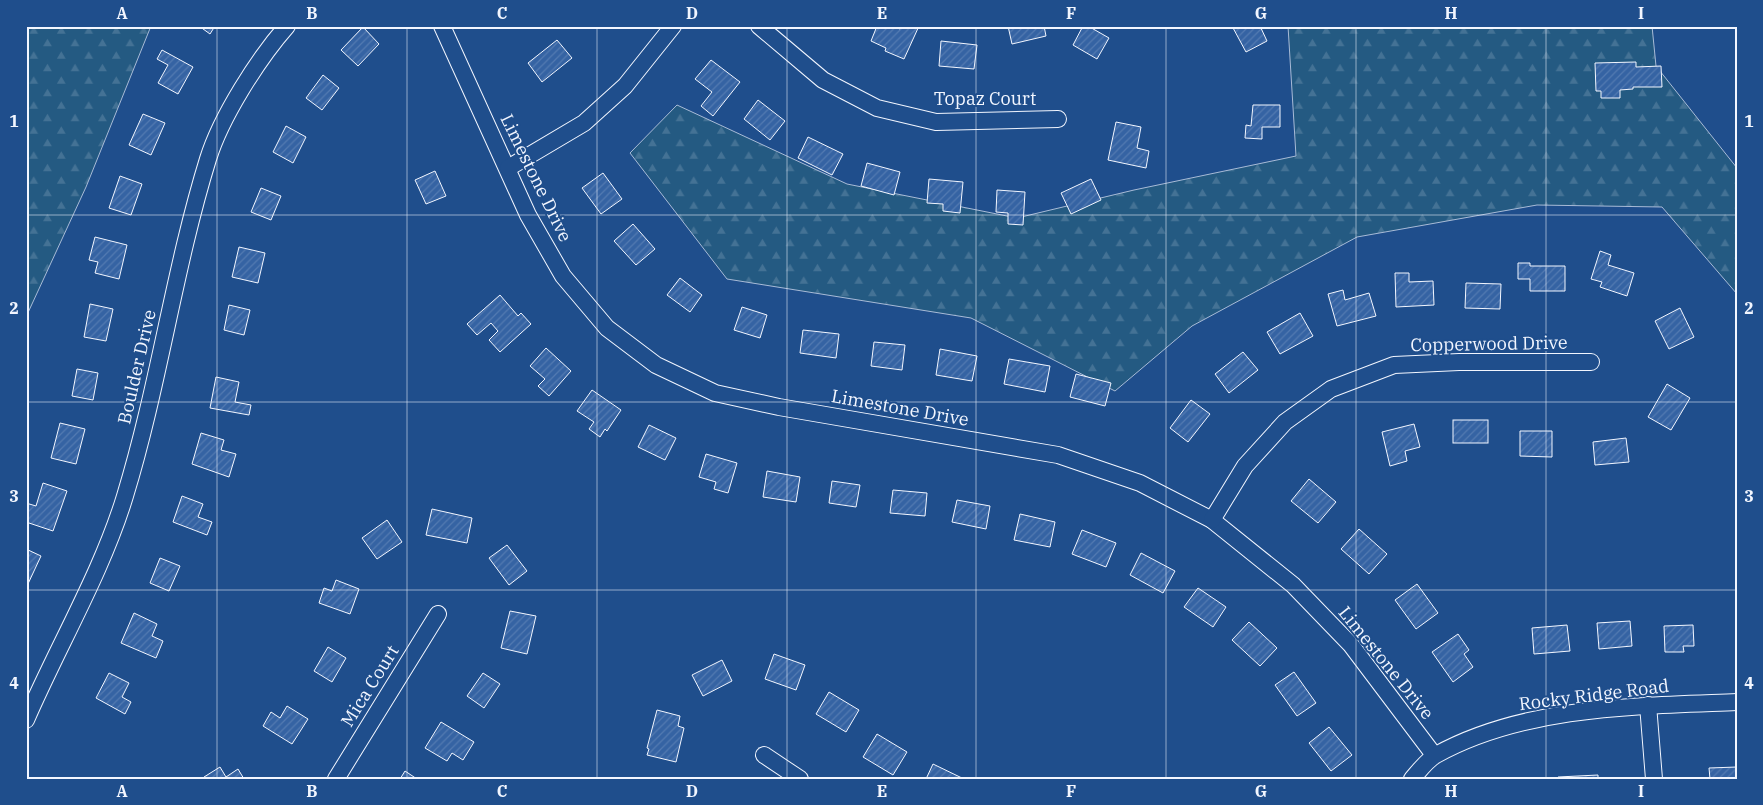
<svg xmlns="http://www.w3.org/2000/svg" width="1763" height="805" font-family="'IBM Plex Serif',serif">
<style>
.forest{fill:url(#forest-firs);stroke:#a8bbd7}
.building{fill:url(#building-hatch);stroke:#f2f6ff}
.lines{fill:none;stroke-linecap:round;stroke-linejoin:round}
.street-casing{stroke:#f2f6ff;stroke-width:18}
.street{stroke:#1f4e8c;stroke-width:16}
.grid{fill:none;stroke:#f2f6ff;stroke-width:1;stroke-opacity:0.55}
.labels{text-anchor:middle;stroke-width:4;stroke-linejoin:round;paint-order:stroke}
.street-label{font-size:18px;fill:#f2f6ff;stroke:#1f4e8c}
.neatline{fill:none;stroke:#f2f6ff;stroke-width:2}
.grid-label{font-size:16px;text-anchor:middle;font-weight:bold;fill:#f2f6ff}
</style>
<defs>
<pattern id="forest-firs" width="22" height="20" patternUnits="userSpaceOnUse" patternTransform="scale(1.25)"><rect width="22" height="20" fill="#245a82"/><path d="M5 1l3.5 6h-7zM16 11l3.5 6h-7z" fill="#447295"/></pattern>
<pattern id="building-hatch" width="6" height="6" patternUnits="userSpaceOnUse" patternTransform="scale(1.25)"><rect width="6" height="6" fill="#3563a3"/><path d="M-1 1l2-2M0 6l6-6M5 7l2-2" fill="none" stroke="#537ab1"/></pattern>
</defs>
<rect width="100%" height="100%" fill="#1f4e8c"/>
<g class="forest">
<path d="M 26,26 L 151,26 L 86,187 L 26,317 Z"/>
<path d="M 1288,26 L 1652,26 L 1656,66 L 1737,168 L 1737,294 L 1662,207 L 1537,205 L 1357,237 L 1192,326 L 1115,391 L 971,318 L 727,279 L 630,153 L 677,105 L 847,184 L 1017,218 L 1134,190 L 1296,156 Z"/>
</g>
<g class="building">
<path d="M 199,26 L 215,26 L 210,34 Z"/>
<path d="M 877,26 L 893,26 L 900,29 L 901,26 L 919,26 L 904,59 L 885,51 L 886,48 L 871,41 Z"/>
<path d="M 1008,26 L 1044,26 L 1046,36 L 1012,44 Z"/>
<path d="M 1083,26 L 1088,26 L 1109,38 L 1097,59 L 1073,45 Z"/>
<path d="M 1232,26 L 1260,26 L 1267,41 L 1246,52 Z"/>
<path d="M 363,27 L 379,44 L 358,66 L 341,50 Z"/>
<path d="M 557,40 L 572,58 L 542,82 L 528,63 Z"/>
<path d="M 941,41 L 977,45 L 974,69 L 939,66 Z"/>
<path d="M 162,50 L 193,67 L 178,94 L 158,83 L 168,65 L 157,59 Z"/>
<path d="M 711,60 L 740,82 L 713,116 L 701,106 L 712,92 L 695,79 Z"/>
<path d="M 1636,62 L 1636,67 L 1661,66 L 1662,87 L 1633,87 L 1633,89 L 1620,90 L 1620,98 L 1601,98 L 1601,91 L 1596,91 L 1595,63 Z"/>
<path d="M 323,75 L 339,88 L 322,110 L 306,98 Z"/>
<path d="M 758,100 L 785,121 L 770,140 L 744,119 Z"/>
<path d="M 1253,105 L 1280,105 L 1280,127 L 1262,127 L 1262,139 L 1245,138 L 1246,125 L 1251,126 Z"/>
<path d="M 143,114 L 165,123 L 151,155 L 129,145 Z"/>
<path d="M 1116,122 L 1141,127 L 1137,148 L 1149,151 L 1146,168 L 1108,160 Z"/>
<path d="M 286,126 L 306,137 L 293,163 L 273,152 Z"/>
<path d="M 808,137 L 843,154 L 832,175 L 798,158 Z"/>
<path d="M 867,163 L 900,172 L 894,195 L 861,186 Z"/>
<path d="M 435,171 L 446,196 L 426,204 L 415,180 Z"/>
<path d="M 603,173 L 622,199 L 601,214 L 582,188 Z"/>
<path d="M 120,176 L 142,184 L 131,215 L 109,208 Z"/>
<path d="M 929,179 L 963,182 L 960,213 L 943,211 L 943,204 L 927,203 Z"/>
<path d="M 1091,179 L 1101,200 L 1071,214 L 1061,193 Z"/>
<path d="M 261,188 L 281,196 L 271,220 L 251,212 Z"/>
<path d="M 997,190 L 1025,192 L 1023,225 L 1008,224 L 1008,213 L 996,212 Z"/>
<path d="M 633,224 L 655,249 L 636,265 L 614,241 Z"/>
<path d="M 95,237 L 127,245 L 119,279 L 95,273 L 98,262 L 89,260 Z"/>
<path d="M 239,247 L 265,253 L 258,283 L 232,277 Z"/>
<path d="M 1600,251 L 1611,255 L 1608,265 L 1634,273 L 1627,296 L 1600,287 L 1602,282 L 1591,279 Z"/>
<path d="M 1518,263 L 1530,263 L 1530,266 L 1565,266 L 1565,291 L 1530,291 L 1530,279 L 1518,279 Z"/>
<path d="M 1395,273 L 1409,273 L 1409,282 L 1433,281 L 1434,305 L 1396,307 Z"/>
<path d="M 680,278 L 702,295 L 690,312 L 667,295 Z"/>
<path d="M 1466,283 L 1501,284 L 1500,309 L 1465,308 Z"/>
<path d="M 1343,290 L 1345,300 L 1369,293 L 1376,316 L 1337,326 L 1328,294 Z"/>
<path d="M 500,295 L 518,316 L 521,313 L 531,324 L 500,352 L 489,340 L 498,331 L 491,323 L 477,335 L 467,324 Z"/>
<path d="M 90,304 L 113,309 L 106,341 L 84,337 Z"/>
<path d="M 229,305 L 250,310 L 244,335 L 224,330 Z"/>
<path d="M 742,307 L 767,315 L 760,338 L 734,330 Z"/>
<path d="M 1680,308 L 1694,337 L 1669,349 L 1655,321 Z"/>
<path d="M 1300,313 L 1313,336 L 1280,354 L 1267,332 Z"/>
<path d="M 803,330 L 839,334 L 836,358 L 800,353 Z"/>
<path d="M 874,342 L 905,345 L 902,370 L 871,366 Z"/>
<path d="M 546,348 L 571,371 L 549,396 L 538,386 L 545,379 L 530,366 Z"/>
<path d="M 940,349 L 977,356 L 972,381 L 936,375 Z"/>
<path d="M 1243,352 L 1258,370 L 1229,393 L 1215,374 Z"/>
<path d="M 1009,359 L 1050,366 L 1045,392 L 1004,384 Z"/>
<path d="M 77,369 L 98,373 L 93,400 L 72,396 Z"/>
<path d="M 1076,374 L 1111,383 L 1105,406 L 1070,397 Z"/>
<path d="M 216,377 L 239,382 L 235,402 L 251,405 L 249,415 L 210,408 Z"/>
<path d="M 1667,384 L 1690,398 L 1671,430 L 1648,417 Z"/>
<path d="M 592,390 L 621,410 L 607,431 L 605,429 L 600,437 L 589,429 L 594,422 L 577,411 Z"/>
<path d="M 1191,400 L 1210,414 L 1188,442 L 1170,428 Z"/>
<rect x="1453" y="420" width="35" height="23"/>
<path d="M 60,423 L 85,429 L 76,464 L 51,458 Z"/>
<path d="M 1414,424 L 1420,447 L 1405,451 L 1407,461 L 1390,466 L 1382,432 Z"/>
<path d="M 649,425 L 676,438 L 665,460 L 638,447 Z"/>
<path d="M 1520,431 L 1552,431 L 1552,457 L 1520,456 Z"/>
<path d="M 201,433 L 224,440 L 221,450 L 236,454 L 229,477 L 192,464 Z"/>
<path d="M 1626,438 L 1629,462 L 1595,465 L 1593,442 Z"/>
<path d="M 706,454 L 737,463 L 728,493 L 714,489 L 716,482 L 699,477 Z"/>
<path d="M 767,471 L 800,477 L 796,502 L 763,497 Z"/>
<path d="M 1309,479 L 1336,502 L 1318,523 L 1291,501 Z"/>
<path d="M 832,481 L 860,485 L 856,507 L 829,503 Z"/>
<path d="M 43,483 L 67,491 L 53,531 L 26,522 L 26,503 L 36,506 Z"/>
<path d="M 893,490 L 927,493 L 925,516 L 890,513 Z"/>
<path d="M 182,496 L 203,504 L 198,517 L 212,522 L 207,535 L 173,522 Z"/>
<path d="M 957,500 L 990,506 L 986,529 L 952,522 Z"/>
<path d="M 432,509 L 472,518 L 467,543 L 426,535 Z"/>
<path d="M 1020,514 L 1055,522 L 1050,547 L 1014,540 Z"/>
<path d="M 387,520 L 402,542 L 377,559 L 362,538 Z"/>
<path d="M 1359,529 L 1387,554 L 1369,574 L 1341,549 Z"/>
<path d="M 1082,530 L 1116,543 L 1106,567 L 1072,554 Z"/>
<path d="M 507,545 L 527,571 L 509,585 L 489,558 Z"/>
<path d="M 26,549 L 41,556 L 27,586 L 26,586 Z"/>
<path d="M 1141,553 L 1175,571 L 1163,593 L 1130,575 Z"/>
<path d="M 160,558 L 180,566 L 169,591 L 150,583 Z"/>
<path d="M 336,580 L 359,589 L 350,614 L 319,603 L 324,588 L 332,591 Z"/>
<path d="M 1417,584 L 1438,613 L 1416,629 L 1395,600 Z"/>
<path d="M 1198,588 L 1226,607 L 1213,627 L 1184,607 Z"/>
<path d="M 510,611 L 536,616 L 527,654 L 501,648 Z"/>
<path d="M 134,613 L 157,624 L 152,636 L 163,641 L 156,658 L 121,643 Z"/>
<path d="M 1630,621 L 1632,646 L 1599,649 L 1597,623 Z"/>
<path d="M 1249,622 L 1277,648 L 1260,666 L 1232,640 Z"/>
<path d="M 1567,625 L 1570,651 L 1534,654 L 1532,628 Z"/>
<path d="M 1693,625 L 1694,646 L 1683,646 L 1684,652 L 1665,652 L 1664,626 Z"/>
<path d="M 1458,634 L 1469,650 L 1464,654 L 1473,667 L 1453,682 L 1432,652 Z"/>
<path d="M 328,647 L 346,658 L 332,682 L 314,671 Z"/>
<path d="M 774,654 L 805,665 L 796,690 L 765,679 Z"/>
<path d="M 722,660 L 732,681 L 703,696 L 692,675 Z"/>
<path d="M 1294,672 L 1316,703 L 1297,716 L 1275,685 Z"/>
<path d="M 109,673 L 129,683 L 122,697 L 131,702 L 125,714 L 96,698 Z"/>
<path d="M 483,673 L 500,684 L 484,708 L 467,696 Z"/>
<path d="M 829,692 L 859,710 L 846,732 L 816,714 Z"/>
<path d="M 287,706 L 308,719 L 292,744 L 263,726 L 271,712 L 280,718 Z"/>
<path d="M 657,710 L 680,716 L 678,726 L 684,728 L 676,762 L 647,755 L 649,749 L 647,748 Z"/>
<path d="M 441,722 L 474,742 L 463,760 L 452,753 L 447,761 L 425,748 Z"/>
<path d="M 1329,727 L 1352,755 L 1331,771 L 1309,743 Z"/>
<path d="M 877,734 L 907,752 L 893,775 L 863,757 Z"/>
<path d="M 933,764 L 964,779 L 926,779 Z"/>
<path d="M 220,767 L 226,777 L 238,769 L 244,779 L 205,779 L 204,777 Z"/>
<path d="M 1737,767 L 1737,779 L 1710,779 L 1709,768 Z"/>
<path d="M 405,771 L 417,779 L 400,779 Z"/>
<path d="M 1598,775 L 1598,779 L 1558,779 L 1558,777 Z"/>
</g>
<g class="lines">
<defs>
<g id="street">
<path d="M 442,26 L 528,215 L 563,276 L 607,328 L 656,365 L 715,393 L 779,407 L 1058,455 L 1140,483 L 1212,520 L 1293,585 L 1351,645 L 1434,755"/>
<path d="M 759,26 L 823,80 L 877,108 L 936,122 L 1058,119"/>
<path d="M 508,168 L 584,123 L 625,86 L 673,26"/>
<path d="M 1212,520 L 1245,466 L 1285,422 L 1331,389 L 1394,365 L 1459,362 L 1591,362"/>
<path d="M 1648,705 L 1654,779"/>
<path d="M 26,720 C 58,646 102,572 125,496 C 159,385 174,269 208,159 C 221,117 258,59 287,26"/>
<path d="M 764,755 L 800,779"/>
<path d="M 336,779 L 438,614"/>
<path d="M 1412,779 C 1419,771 1427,760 1436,755 C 1524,706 1638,706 1737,702"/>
</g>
</defs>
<use href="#street" class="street-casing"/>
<use href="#street" class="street"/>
</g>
<path class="grid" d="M 217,26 L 217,779M 407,26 L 407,779M 597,26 L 597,779M 787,26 L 787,779M 976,26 L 976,779M 1166,26 L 1166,779M 1356,26 L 1356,779M 1546,26 L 1546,779M 26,215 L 1737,215M 26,402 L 1737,402M 26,590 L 1737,590"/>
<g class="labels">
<g class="street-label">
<text x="985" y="105">Topaz Court</text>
<text transform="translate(536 178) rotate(64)" y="6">Limestone Drive</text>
<text transform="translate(1489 344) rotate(-1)" y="6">Copperwood Drive</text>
<text transform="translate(137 367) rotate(-77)" y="6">Boulder Drive</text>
<text transform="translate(900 408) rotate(10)" y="6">Limestone Drive</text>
<text transform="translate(1386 663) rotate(51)" y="6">Limestone Drive</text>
<text transform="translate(370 686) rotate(-58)" y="6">Mica Court</text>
<text transform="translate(1594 695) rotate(-7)" y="6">Rocky Ridge Road</text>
</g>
</g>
<rect width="1763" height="805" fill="none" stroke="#1f4e8c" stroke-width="55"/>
<rect x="28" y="28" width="1708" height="750" class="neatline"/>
<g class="grid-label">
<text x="122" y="19">A</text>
<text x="312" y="19">B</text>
<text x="502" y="19">C</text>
<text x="692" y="19">D</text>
<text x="882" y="19">E</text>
<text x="1071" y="19">F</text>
<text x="1261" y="19">G</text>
<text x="1451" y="19">H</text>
<text x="1641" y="19">I</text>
<text x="14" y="127">1</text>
<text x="1749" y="127">1</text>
<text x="14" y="314">2</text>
<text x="1749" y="314">2</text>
<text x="14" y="502">3</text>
<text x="1749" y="502">3</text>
<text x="14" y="689">4</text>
<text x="1749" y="689">4</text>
<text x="122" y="797">A</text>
<text x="312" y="797">B</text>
<text x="502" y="797">C</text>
<text x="692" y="797">D</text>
<text x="882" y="797">E</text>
<text x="1071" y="797">F</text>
<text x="1261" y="797">G</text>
<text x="1451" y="797">H</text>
<text x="1641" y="797">I</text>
</g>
</svg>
